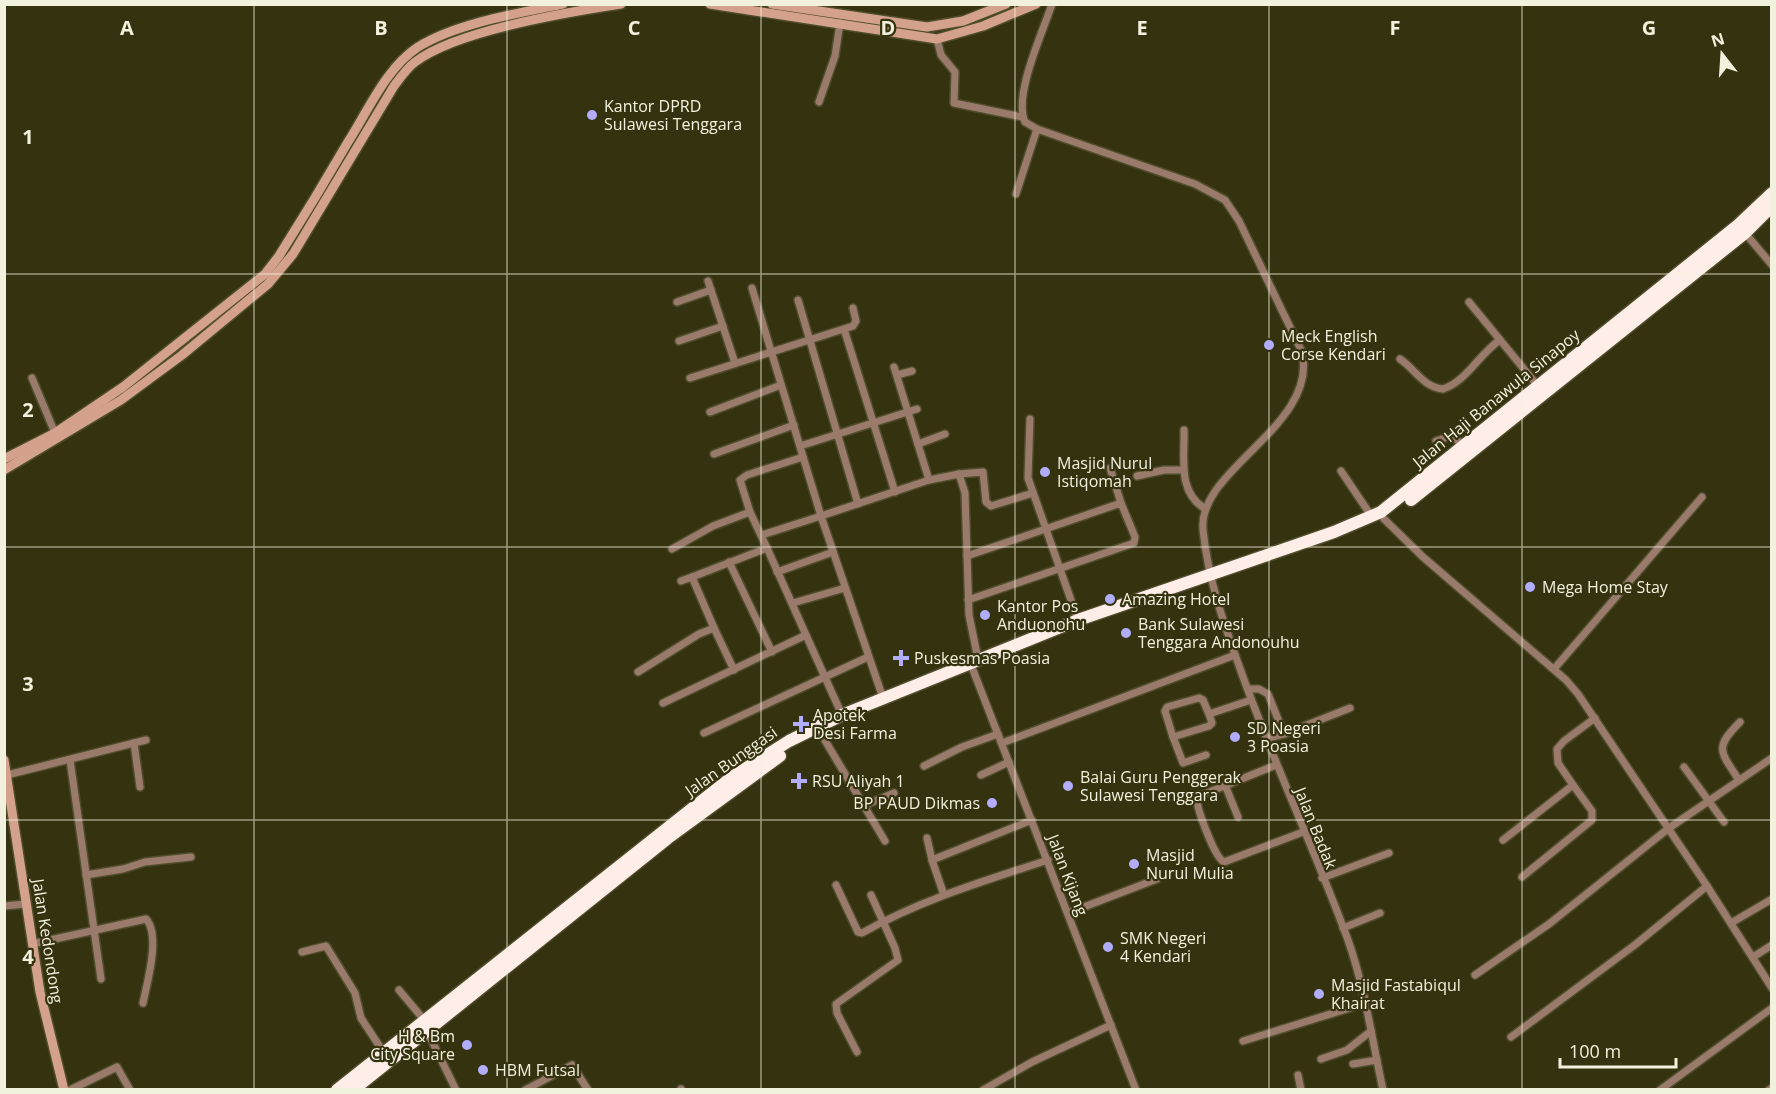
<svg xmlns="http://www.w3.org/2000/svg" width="1776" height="1094" font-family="'Open Sans',sans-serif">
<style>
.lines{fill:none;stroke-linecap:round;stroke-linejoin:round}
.street-casing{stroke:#4f4d2c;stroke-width:10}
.secondary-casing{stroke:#4f4d2c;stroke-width:12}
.highway-casing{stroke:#4f4d2c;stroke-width:15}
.street{stroke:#997a6b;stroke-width:7}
.secondary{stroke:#d4a28c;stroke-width:9}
.highway{stroke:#feeee7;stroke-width:12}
.grid{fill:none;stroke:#f2f1dd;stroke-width:1.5;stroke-opacity:0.55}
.poi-dot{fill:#b1adfa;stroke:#35320f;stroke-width:2}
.labels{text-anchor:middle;stroke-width:4.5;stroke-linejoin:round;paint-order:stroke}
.poi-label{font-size:16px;fill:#f2f1dd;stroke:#35320f;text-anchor:start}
.street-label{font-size:16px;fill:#f2f1dd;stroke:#35320f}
.grid-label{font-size:20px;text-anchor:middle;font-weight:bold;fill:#f2f1dd;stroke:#35320f;stroke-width:4.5;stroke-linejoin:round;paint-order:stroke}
</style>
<rect width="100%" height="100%" fill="#35320f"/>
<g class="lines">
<defs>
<g id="street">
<path d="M 1052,4 C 1043,32 1013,95 1025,122 L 1037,129 L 1195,184 L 1225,200 L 1239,221 L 1302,352 C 1319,426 1197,469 1203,530 C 1208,580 1225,627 1242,674 C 1274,764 1315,850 1348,940 C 1365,988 1372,1039 1383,1090"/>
<path d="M 937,39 L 941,55 L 955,72 L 954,103 L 1022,117"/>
<path d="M 819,102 L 835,56 L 840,23"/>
<path d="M 1016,194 L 1037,129"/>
<path d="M 1745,233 L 1772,265"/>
<path d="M 708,281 L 735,363"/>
<path d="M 752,288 L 821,516 L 762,535"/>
<path d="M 798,300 L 858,504"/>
<path d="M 677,302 L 711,290"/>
<path d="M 1469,302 L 1537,385"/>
<path d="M 844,329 L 895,492"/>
<path d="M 679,341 L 723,326"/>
<path d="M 1400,359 C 1415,369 1423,387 1443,389 C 1467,381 1479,354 1500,340"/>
<path d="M 894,367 L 929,480"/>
<path d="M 897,375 L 912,371"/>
<path d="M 32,378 L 55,433"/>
<path d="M 690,378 L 853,326 L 856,321 L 853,308"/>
<path d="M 710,412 L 781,385"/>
<path d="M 1030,419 L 1028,478 L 1078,620"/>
<path d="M 1184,430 C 1185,457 1177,491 1204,508"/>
<path d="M 1436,441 L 1451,436 L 1464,445"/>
<path d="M 918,444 L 945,434"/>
<path d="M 800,446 L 917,409"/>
<path d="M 714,454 L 794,425"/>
<path d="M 1110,468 L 1121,503"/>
<path d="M 1341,471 L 1372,517"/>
<path d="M 959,474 L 983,472 L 986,502 L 991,506 L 1033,493"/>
<path d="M 1137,476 L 1164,470 L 1182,470"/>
<path d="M 1384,519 L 1423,557 L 1566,680 L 1578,694 L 1707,886 L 1772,988"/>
<path d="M 767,548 L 750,512 L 740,480 L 747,475 L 803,457"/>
<path d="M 672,549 L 713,526 L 750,512"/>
<path d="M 967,556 L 1121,503 L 1135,537 L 1134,543 L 968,600"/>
<path d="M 729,562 L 772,652"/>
<path d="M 777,572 L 833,552"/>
<path d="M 681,581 L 692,577"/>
<path d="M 793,603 L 845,588"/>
<path d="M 714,628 L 692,577 L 767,548 L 806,635"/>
<path d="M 1554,669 L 1702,497"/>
<path d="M 973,670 L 1136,1090"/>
<path d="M 638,672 L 699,634 L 714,628 L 734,670"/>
<path d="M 1248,689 L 1259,689 L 1268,694 L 1284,734 L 1350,708"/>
<path d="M 883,698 L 821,516 L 929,480 L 959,474 L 965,493 L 969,615 L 978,659"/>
<path d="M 663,703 L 806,635 L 842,715"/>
<path d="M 820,732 L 885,841"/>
<path d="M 704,733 L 868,657"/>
<path d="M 1173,737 L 1165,711 L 1167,707 L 1199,698 L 1203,700 L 1209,714"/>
<path d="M 1266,739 L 1284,734"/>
<path d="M 134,743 L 140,787"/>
<path d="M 1002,743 L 1235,655"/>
<path d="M 1206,755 L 1183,763 L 1173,737 L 1209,726 L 1212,723 L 1209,714 L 1251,700"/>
<path d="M 70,760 L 101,979"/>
<path d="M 1276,765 L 1197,797 C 1196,808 1215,858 1224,862 L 1303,832"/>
<path d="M 924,766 L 962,747 L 998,734"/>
<path d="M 1684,767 L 1724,822"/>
<path d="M 7,775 L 146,740"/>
<path d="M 981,775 L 1009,762"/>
<path d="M 1739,780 C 1720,751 1714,748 1740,722"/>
<path d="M 1225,785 L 1238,817"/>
<path d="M 863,806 L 894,793"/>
<path d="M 927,838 L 932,860 L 1032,820"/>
<path d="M 1503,840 L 1573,785 L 1558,763 L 1557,749 L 1564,741 L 1595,718"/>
<path d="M 932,860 L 944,895"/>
<path d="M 86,875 L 123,869 L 145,862 L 191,857"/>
<path d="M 1522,877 L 1592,820 L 1592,811 L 1573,785"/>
<path d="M 1322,878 L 1389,853"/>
<path d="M 836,885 L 858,932 L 862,933 C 920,900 984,881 1048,860"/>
<path d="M 4,906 L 26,904"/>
<path d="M 1068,913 L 1157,879"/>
<path d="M 1731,923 L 1772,899"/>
<path d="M 1343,928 L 1380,913"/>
<path d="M 32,944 L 146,919 C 161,935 147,983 143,1003"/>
<path d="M 302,952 L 326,946 L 355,993 L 361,1018 L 384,1053"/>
<path d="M 1753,957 L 1772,945"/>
<path d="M 1475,975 L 1549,924 L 1669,828 L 1772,758"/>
<path d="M 399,990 L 425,1021"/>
<path d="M 422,1030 L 432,1041 L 456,1090"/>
<path d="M 1511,1037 L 1636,944 L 1707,886"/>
<path d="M 1243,1041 L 1366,1003"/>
<path d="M 857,1052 L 837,1013 L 836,1004 L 898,960 L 895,948 L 871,895"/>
<path d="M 1321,1059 L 1347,1050 L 1371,1031"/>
<path d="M 1353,1064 L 1377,1060"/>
<path d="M 1298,1075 L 1301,1090"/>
<path d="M 70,1090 L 117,1067 L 130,1090"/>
<path d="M 525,1090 L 572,1065 L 588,1090"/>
<path d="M 681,1090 L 681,1089"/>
<path d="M 983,1090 L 1032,1062 L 1111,1025"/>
<path d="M 1660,1090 L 1772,1008"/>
<path d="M 1769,1090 L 1772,1088"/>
</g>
<g id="secondary">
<path d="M 710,4 L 937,39 L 983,26 L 1036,4"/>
<path d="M 772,4 L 927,27 L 963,21 L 1006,4"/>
<path d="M 4,459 L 55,433 L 123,387 L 265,274 L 279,256 C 303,218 326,180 348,142 C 368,111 386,68 418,47 C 457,23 519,13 563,4"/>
<path d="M 4,470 L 121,400 L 182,355 L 268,284 L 293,254 L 394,86 C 400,78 407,68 415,62 C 457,30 568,12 621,4"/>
<path d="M 4,760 L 40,992 L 64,1090"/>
</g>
<g id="highway">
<path d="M 1411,500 L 1745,233 L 1772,206"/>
<path d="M 337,1090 L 732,777 L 789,741 L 842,715 L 1078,620 L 1334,532 L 1381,512 L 1737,226 L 1772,193"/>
<path d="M 353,1090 L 668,838 L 780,756"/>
</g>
</defs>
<use href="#street" class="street-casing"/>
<use href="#secondary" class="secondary-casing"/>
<use href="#highway" class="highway-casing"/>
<use href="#street" class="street"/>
<use href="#secondary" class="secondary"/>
<use href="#highway" class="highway"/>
</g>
<path class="grid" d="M 254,4 L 254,1090M 507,4 L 507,1090M 761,4 L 761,1090M 1015,4 L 1015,1090M 1269,4 L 1269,1090M 1522,4 L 1522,1090M 4,274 L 1772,274M 4,547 L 1772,547M 4,820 L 1772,820"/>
<g class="poi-dot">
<circle cx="592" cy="115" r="6"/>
<circle cx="1269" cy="345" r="6"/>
<circle cx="1045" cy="472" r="6"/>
<circle cx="1530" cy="587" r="6"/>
<circle cx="1110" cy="599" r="6"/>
<circle cx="985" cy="615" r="6"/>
<circle cx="1126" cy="633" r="6"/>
<path d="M898 649h6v6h6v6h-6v6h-6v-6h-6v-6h6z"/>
<path d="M798 715h6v6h6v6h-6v6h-6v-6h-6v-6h6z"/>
<circle cx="1235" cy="737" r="6"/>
<path d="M796 772h6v6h6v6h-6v6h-6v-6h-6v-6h6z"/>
<circle cx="1068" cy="786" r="6"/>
<circle cx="992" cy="803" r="6"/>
<circle cx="1134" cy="864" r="6"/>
<circle cx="1108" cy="947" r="6"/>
<circle cx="1319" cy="994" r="6"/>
<circle cx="467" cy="1045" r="6"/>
<circle cx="483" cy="1070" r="6"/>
</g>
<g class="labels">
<g class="poi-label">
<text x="604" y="112">Kantor DPRD<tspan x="604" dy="18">Sulawesi Tenggara</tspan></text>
<text x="1281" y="342">Meck English<tspan x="1281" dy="18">Corse Kendari</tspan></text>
<text x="1057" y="469">Masjid Nurul<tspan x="1057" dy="18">Istiqomah</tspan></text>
<text x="1542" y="593">Mega Home Stay</text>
<text x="1122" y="605">Amazing Hotel</text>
<text x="997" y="612">Kantor Pos<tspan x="997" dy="18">Anduonohu</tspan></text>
<text x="1138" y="630">Bank Sulawesi<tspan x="1138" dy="18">Tenggara Andonouhu</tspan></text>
<text x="914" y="664">Puskesmas Poasia</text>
<text x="813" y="721">Apotek<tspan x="813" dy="18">Desi Farma</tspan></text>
<text x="1247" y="734">SD Negeri<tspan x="1247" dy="18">3 Poasia</tspan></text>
<text x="1080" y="783">Balai Guru Penggerak<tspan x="1080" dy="18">Sulawesi Tenggara</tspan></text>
<text x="812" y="787">RSU Aliyah 1</text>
<text x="980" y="809" text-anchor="end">BP PAUD Dikmas</text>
<text x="1146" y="861">Masjid<tspan x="1146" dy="18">Nurul Mulia</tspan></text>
<text x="1120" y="944">SMK Negeri<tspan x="1120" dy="18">4 Kendari</tspan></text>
<text x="1331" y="991">Masjid Fastabiqul<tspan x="1331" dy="18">Khairat</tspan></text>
<text x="455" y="1042" text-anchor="end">H &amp; Bm<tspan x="455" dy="18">City Square</tspan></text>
<text x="495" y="1076">HBM Futsal</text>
</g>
<g class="street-label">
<text transform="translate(1496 398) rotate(-39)" y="6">Jalan Haji Banawula Sinapoy</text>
<text transform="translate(731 761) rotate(-35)" y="6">Jalan Bunggasi</text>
<text transform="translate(1316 828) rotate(68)" y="6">Jalan Badak</text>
<text transform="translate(1068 875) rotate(69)" y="6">Jalan Kijang</text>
<text transform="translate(48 941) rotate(81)" y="6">Jalan Kedondong</text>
</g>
</g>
<g class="grid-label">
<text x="127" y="35">A</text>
<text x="381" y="35">B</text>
<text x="634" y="35">C</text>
<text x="888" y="35">D</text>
<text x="1142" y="35">E</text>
<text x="1395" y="35">F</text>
<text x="1649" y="35">G</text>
<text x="28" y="144">1</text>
<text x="28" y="417">2</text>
<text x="28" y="691">3</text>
<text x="28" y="964">4</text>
</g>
<rect width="1776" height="1094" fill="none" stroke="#f2f1dd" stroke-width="12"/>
<g transform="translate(1722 54) rotate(343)" stroke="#35320f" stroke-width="4.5" paint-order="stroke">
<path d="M0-4.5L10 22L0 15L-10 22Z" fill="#f2f1dd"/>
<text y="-9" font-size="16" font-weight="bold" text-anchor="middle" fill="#f2f1dd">N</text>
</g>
<path d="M1560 1058v9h116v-9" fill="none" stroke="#f2f1dd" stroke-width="3"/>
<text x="1569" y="1058" font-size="18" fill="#f2f1dd" stroke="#35320f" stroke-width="4.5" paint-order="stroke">100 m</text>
</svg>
